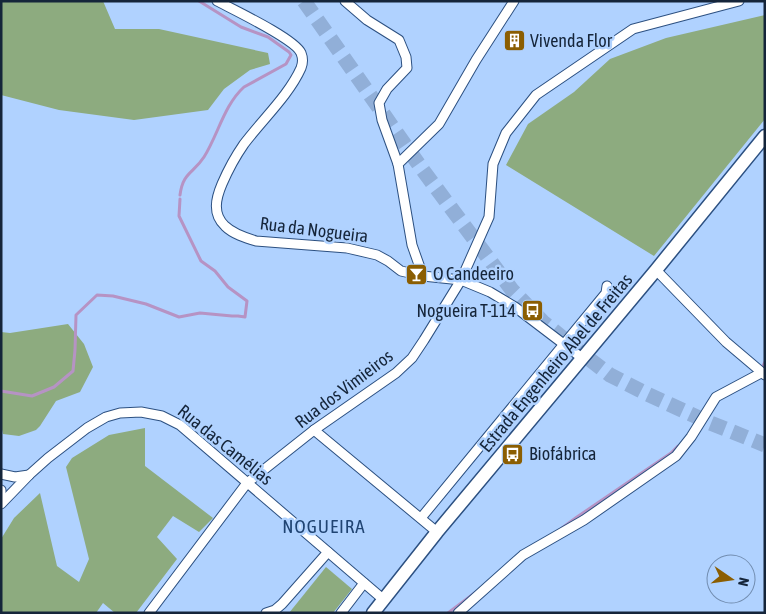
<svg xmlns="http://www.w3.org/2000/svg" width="766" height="614" font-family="'Asap Condensed',sans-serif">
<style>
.green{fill:#8dab7f}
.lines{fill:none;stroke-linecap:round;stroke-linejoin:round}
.stream{stroke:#b693c4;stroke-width:3}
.primary-tunnel{stroke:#91afd8;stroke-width:15;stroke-dasharray:15 8;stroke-linecap:butt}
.minor-casing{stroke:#2c5081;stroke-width:11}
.secondary-casing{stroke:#2c5081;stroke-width:15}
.minor{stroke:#fff;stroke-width:9}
.secondary{stroke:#fff;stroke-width:12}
.labels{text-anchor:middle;stroke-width:5;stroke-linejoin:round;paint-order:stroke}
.poi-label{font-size:18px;fill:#15253a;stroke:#b0d2ff;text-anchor:start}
.street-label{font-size:18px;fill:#15253a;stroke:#b0d2ff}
.neighbourhood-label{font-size:19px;letter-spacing:1px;fill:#204473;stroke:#b0d2ff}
</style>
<rect width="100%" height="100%" fill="#b0d2ff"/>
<g class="green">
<path d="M 1,1 L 103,1 L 115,29 L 159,29 L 268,53 L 270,64 L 250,70 L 224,89 L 208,110 L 134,120 L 59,110 L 1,95 Z"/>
<path d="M 765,15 L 765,119 L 654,256 L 506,165 L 528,124 L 574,92 L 610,59 L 666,38 Z"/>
<path d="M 68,324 L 84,344 L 93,367 L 80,392 L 56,401 L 40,426 L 36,430 L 19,436 L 3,434 L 1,425 L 1,332 L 10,333 Z"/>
<path d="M 145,428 L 145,466 L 213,518 L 199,532 L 173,516 L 157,537 L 177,559 L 136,613 L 115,613 L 103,603 L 96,613 L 1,613 L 1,539 L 14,518 L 40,493 L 57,566 L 79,582 L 89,559 L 66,467 L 72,458 L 109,435 Z"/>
<path d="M 326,567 L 352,589 L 333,613 L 289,613 Z"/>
</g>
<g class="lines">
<g class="stream">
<path d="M 180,195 C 183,172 193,174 204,157 C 218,135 224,105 244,87 L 286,64 L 291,55 L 289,52 L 268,37 L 241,27 L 199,1"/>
<path d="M 762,368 L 765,362"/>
<path d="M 1,391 L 32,396 L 54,387 L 73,371 L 75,350 L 76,315 L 97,295 L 113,296 L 146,304 L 179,317 L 200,313 L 232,316 L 238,316 L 245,317 L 247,301 L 228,287 L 215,271 L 201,261 L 179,216 L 180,199"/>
<path d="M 562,528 L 577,517 L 671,453 L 678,446"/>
<path d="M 448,613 L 476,592"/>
</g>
<path class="primary-tunnel" d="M 304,1 L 422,169 L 512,290 L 543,322 L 575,348 L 610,375 L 647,394 L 708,422 L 765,445"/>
<defs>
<g id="minor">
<path d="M 217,1 C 234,10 295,39 301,53 C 303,58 303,63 301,68 C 289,95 262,120 244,144 C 235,157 228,170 222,184 C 216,198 212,214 225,226 C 233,234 246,238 256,241 L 347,248 L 377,255 L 388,261 L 401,271 L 423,276 L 461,280 L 490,292 L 515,307 L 582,358"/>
<path d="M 345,1 L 367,20 L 399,40 L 406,57 L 407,68 L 387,89 L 379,103 L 382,120 L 398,164"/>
<path d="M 656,270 L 726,342 L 765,375"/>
<path d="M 423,276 L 412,245 L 398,164 L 439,124 L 476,60 L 514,1"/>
<path d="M 314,430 L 437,532"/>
<path d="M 1,474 L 15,477 L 29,475"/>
<path d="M 1,490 L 1,498"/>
<path d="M 1,504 L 29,475 L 48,458 L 87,428 L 106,417 L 120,413 L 141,412 L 162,416 L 180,425 L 384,600"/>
<path d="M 421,518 L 606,293 L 607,286"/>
<path d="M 149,613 L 247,483 L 314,430 L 396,373 L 412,358 L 424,340 L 461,280 L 489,217 L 493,164 L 506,133 L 536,95 L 633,29 L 739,1"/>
<path d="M 266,613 L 275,610 L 282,604 L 328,552"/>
<path d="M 341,613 L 364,583"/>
<path d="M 458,613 L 523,555 L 584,520 L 676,456 L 691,437 L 716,397 L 761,373"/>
</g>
<path id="secondary" d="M 373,613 L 437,532 L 656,270 L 765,136"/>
</defs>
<use href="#minor" class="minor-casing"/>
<use href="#secondary" class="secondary-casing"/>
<use href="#minor" class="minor"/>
<use href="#secondary" class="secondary"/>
</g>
<defs>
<symbol id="building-square" viewBox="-11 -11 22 22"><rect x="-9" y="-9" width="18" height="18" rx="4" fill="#8b5e02" stroke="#b0d2ff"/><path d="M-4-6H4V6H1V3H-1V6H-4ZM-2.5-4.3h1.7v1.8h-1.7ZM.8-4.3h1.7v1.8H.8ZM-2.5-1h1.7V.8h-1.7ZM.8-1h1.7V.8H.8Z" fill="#fff"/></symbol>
<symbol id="bar-square" viewBox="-11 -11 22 22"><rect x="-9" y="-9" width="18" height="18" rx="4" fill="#8b5e02" stroke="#b0d2ff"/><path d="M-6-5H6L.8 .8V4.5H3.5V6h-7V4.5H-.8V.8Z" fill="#fff"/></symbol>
<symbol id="bus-square" viewBox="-11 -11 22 22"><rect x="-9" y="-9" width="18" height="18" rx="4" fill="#8b5e02" stroke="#b0d2ff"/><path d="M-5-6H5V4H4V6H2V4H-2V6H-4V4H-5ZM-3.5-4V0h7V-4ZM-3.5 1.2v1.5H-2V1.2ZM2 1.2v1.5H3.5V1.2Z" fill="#fff"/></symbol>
</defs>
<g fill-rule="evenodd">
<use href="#building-square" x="502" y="28" width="25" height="25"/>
<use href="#bar-square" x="404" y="262" width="25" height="25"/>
<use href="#bus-square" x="520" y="298" width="25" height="25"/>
<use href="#bus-square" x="500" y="442" width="25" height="25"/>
</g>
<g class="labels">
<g class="poi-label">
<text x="530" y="47">Vivenda Flor</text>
<text x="433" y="280">O Candeeiro</text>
<text x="516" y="317" text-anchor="end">Nogueira T-114</text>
<text x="529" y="460">Biofábrica</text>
</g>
<g class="street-label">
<text transform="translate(314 230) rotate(7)" y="6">Rua da Nogueira</text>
<text transform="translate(556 363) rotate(-50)" y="6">Estrada Engenheiro Abel de Freitas</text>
<text transform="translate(344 389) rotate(-37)" y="6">Rua dos Vimieiros</text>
<text transform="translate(225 445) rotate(39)" y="6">Rua das Camélias</text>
</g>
<g class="neighbourhood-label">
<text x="324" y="533">NOGUEIRA</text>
</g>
</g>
<rect width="766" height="614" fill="none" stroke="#15253a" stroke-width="5"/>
<g transform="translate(731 579) rotate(103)"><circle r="24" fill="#b0d2ff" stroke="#728db0"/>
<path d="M0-4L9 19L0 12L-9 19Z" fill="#8b5e02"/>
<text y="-8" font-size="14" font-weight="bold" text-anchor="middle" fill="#15253a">N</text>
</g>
</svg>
